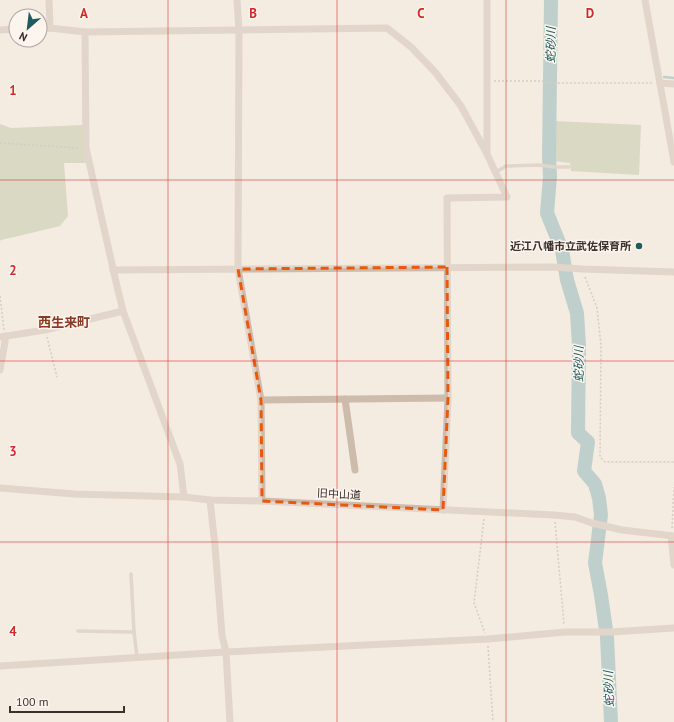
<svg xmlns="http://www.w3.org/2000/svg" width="674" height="722" font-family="'PT Sans','Noto Sans JP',sans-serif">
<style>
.green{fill:#b8c4a0}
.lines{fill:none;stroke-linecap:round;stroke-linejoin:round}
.stream{stroke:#7fb0b2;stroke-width:2.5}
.river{stroke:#7fb0b2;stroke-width:14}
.path{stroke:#b9a596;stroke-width:1.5;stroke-dasharray:2 2;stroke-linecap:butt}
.service{stroke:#cdbbac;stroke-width:3.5}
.minor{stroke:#cdbbac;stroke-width:7}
.marked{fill:none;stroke:#e8590c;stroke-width:3;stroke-dasharray:8 5;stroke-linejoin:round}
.grid{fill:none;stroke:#d62828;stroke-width:1;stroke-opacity:0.55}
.poi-dot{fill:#1f5a5e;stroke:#fbf5ee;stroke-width:1.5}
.labels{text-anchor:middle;stroke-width:3;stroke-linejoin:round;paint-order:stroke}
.poi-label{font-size:11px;font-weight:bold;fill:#3b302b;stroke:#fbf5ee;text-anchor:end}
.street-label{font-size:11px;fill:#3b302b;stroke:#fbf5ee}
.water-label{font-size:12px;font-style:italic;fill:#1f5a5e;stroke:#fbf5ee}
.quarter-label{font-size:13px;font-weight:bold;fill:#8c3b22;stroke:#fbf5ee}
.grid-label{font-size:13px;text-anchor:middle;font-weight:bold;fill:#d62828;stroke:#fbf5ee;stroke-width:3;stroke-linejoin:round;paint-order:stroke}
</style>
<rect width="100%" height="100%" fill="#f4ebe1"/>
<g class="green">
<path d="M 553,121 L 641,125 L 639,175 L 571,171 L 570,163 L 554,161 Z"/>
<path d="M 0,124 L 11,128 L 83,125 L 86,163 L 64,163 L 68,216 L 60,226 L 27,234 L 1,240 L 0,241 Z"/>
</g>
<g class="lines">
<path class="stream" d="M 664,77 L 674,78"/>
<path class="river" d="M 551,0 L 549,156 L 550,177 L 547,213 L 562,250 L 567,280 L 577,313 L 579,346 L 578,433 L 588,442 L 584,471 L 595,484 L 599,498 L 601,515 L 595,563 L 601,595 L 607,637 L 611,722"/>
<g class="path">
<path d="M 494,81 L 543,81 L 555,83 L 652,83"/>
<path d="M 0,143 L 78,148"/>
<path d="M 585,277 L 597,308 L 601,345 L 600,457 L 605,462 L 674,462"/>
<path d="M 0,296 L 4,330"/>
<path d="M 47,337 L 57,377"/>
<path d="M 484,519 L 474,603 L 485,633"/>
<path d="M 555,522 L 564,624"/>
<path d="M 672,528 L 674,487"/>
<path d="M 488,646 L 493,722"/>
</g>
<g class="service">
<path d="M 496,172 L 506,166 L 539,165 L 554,167 L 569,167"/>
<path d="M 131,574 L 134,632 L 137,657"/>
<path d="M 78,631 L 134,632"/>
</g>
<g class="minor">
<path d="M 49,0 L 50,28"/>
<path d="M 237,0 L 239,31 L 238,269 L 261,400 L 262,501"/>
<path d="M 645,0 L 674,162"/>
<path d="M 40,29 L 50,28 L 85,32 L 387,28 L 411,47 L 435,72 L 461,106 L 486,152"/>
<path d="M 0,30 L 16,29"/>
<path d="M 85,32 L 86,148 L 116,282 L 123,311 L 180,464 L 184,497"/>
<path d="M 660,83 L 674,84"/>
<path d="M 113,270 L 553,267 L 582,269 L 674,272"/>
<path d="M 0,337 L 45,330 L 123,311"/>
<path d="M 0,370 L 5,342 L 5,336"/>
<path d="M 345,399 L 355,470"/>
<path d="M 261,400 L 448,398"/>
<path d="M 0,488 L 74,494 L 184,497 L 210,500 L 262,501 L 554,515 L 575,517 L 592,523 L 622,530 L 674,536"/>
<path d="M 210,500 L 215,546 L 222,635 L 226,652 L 230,722"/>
<path d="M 443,510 L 448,398 L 447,198 L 507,197 L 487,154 L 487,0"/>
<path d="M 671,536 L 674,565"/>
<path d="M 0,666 L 226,652 L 488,639 L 565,632 L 611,632 L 674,628"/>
</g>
</g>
<path d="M0 0H674V722H0ZM 447,267 L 448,398 L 443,510 L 262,501 L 261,400 L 238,269 Z" fill="#f4ebe1" fill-opacity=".55" fill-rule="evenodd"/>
<path class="marked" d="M 447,267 L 448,398 L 443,510 L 262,501 L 261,400 L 238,269 Z"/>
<path class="grid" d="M 168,0 L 168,722M 337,0 L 337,722M 506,0 L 506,722M 0,180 L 674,180M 0,361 L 674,361M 0,542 L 674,542"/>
<circle class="poi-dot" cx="639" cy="246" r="4"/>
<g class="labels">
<g class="poi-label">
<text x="631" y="250">近江八幡市立武佐保育所</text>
</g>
<g class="street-label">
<text transform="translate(339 494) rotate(3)" y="4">旧中山道</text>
</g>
<g class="water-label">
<text transform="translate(551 45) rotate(-89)" y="4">蛇砂川</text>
<text transform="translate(579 364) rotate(-90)" y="4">蛇砂川</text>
<text transform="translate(609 689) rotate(-92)" y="4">蛇砂川</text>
</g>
<g class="quarter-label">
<text x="64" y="327">西生来町</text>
</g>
</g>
<g class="grid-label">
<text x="84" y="18">A</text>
<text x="253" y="18">B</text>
<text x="421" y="18">C</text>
<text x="590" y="18">D</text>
<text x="13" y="95">1</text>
<text x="13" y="275">2</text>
<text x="13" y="456">3</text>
<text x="13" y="636">4</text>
</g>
<g transform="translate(28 28) rotate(208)"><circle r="19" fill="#fbf5ee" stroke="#aea6a0"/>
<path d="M0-3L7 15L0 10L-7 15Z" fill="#1f5a5e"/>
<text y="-6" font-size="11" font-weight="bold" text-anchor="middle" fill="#3b302b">N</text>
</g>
<path d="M10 706v6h114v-6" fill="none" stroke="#3b302b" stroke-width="2"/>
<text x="16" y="706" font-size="12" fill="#3b302b" stroke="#fbf5ee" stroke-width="3" paint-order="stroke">100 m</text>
</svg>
